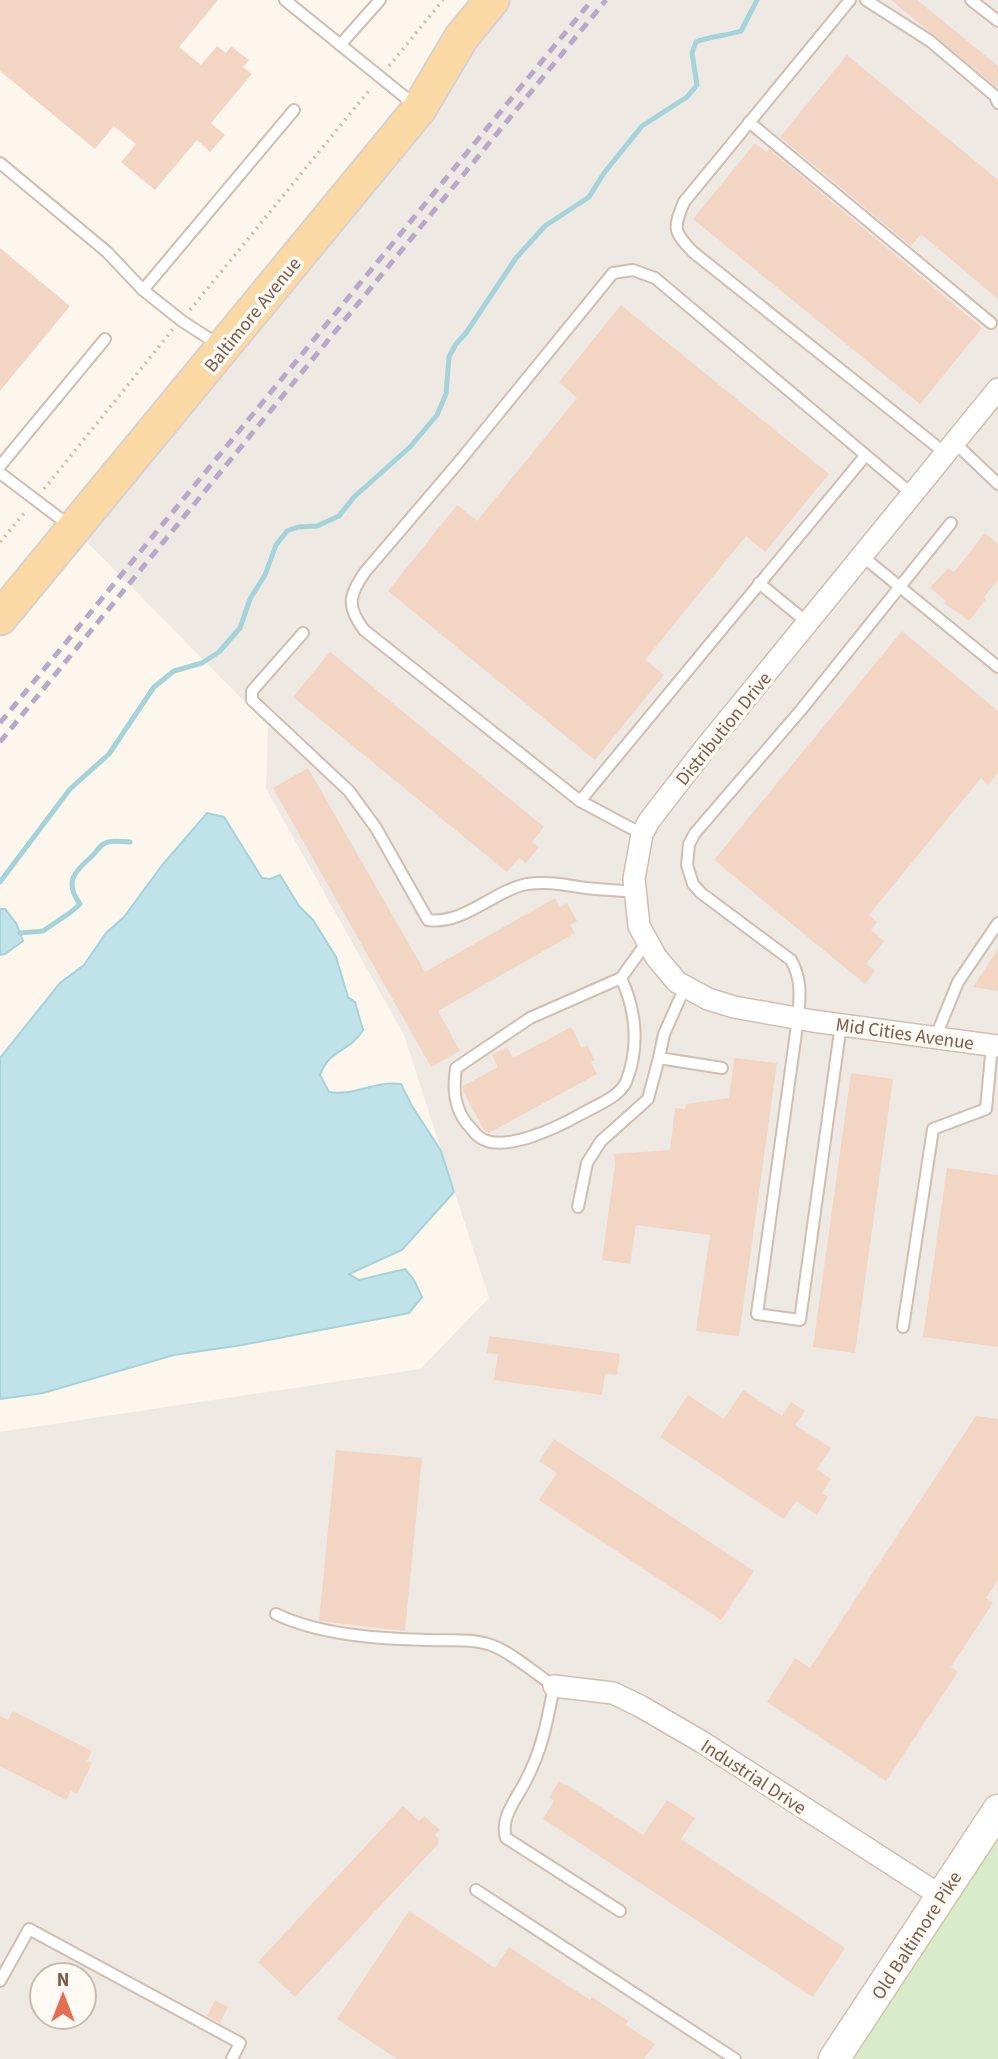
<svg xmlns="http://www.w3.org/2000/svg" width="998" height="2059" font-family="'Source Sans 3',sans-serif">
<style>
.industrial{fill:#efe9e4;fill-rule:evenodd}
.green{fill:#d8ecc9}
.water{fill:#bfe3e8;stroke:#a5d3da;stroke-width:2}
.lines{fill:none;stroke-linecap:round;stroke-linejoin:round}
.stream{stroke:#a5d3da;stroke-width:5}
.building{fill:#f3d5c3}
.lane-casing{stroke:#d1beb0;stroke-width:14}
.street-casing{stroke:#d1beb0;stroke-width:24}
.secondary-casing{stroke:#d6c0b0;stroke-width:33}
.primary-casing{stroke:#dad1cd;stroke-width:37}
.path{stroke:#d9b8a5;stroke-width:3.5;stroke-dasharray:2 5;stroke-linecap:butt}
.lane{stroke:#fff;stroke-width:10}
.street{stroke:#fff;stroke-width:21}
.secondary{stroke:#fff;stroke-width:30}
.primary{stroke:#fbd9a5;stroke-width:33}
.rail{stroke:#b9a8c9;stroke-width:5;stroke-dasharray:10 7;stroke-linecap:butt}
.labels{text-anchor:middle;stroke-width:7;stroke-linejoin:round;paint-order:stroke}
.street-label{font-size:19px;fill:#7a5c4d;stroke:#fffaf3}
</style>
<rect width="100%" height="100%" fill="#fdf6ec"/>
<path class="industrial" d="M 498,0 L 998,0 L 998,1814 L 835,2059 L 0,2059 L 0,1432 L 420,1369 L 489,1298 L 404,1035 L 266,789 L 268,725 L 73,528 ZM 42,1975 L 84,1975 L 84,2017 L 42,2017 Z"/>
<path class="green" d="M 998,1813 L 998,2059 L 835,2059 Z"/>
<g class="water">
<path d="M 207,813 L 224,817 L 262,878 L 270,879 L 280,875 L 299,906 L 313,920 L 336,957 L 348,997 L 355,1002 L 363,1030 C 349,1053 330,1048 320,1075 L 329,1092 C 357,1096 372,1081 401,1084 L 412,1106 L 441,1151 L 454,1192 L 402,1250 L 349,1274 L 359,1280 L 405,1269 L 414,1280 L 422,1297 L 409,1313 L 242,1345 L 174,1355 L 43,1393 L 0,1399 L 0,1058 L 60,983 L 84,965 L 106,933 L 124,917 L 163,864 Z"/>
<path d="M 0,909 L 5,909 L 16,923 L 23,941 L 5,954 L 0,955 Z"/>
</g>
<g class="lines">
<g class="stream">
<path d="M 0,882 L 70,789 L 109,754 L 154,687 L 174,671 L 202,663 L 219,652 L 240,628 L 250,599 L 265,575 L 276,545 L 287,531 L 298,527 L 317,526 L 339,516 L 354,497 L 410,447 L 437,415 L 446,394 L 449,357 L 456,344 L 466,333 L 516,258 L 545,226 L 589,197 L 604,173 L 642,126 L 687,97 L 697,85 L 692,53 L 696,42 C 710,36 726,36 741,31 L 757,0"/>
<path d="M 20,933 L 43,931 L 71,912 L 80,904 C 64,882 74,872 91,857 C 97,852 99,844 108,842 C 114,840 124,842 130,842"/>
</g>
</g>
<g class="building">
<path d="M 0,0 L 218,0 L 179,47 L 201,65 L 217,46 L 226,53 L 231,46 L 249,60 L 243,67 L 252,74 L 211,123 L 225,135 L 210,152 L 197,140 L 155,190 L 121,162 L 136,144 L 114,126 L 95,149 L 0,71 Z"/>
<path d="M 891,0 L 917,0 L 998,66 L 998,88 Z"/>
<path d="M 847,55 L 998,180 L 998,299 L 921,234 L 911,246 L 780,137 Z"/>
<path d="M 755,143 L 767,152 L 769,149 L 982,328 L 920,404 L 693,219 Z"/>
<path d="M 0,248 L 70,306 L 0,391 Z"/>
<path d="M 621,305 L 829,474 L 765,552 L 746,536 L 645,660 L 664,675 L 595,760 L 388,591 L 457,505 L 477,521 L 577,398 L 559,382 Z"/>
<path d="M 985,533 L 998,544 L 998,580 L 984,597 L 986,599 L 969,621 L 944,603 L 946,601 L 930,588 L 948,568 L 954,572 Z"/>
<path d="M 902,631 L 998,711 L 998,773 L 988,785 L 981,778 L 869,915 L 877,922 L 871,930 L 884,941 L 866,964 L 875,971 L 865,984 L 714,860 Z"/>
<path d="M 330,652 L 544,827 L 532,842 L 539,847 L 526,863 L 519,858 L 507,872 L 293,697 Z"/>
<path d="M 308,768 L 425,972 L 555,898 L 560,907 L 567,903 L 577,921 L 570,925 L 575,933 L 438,1011 L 460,1051 L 431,1067 L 273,788 Z"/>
<path d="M 998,949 L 998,991 L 973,987 Z"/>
<path d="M 571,1027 L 582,1048 L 587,1045 L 595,1060 L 591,1062 L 597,1074 L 489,1133 L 484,1130 L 463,1091 L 463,1086 L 498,1067 L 492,1055 L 507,1047 L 513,1058 Z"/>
<path d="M 734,1058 L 777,1063 L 739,1336 L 696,1331 L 710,1235 L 636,1225 L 630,1264 L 602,1260 L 615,1165 L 614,1154 L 670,1150 L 675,1108 L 685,1109 L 686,1104 L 729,1098 Z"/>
<path d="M 851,1073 L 893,1079 L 855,1353 L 813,1347 Z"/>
<path d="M 947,1168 L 998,1175 L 998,1347 L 923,1337 Z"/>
<path d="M 489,1336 L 620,1354 L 617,1375 L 605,1374 L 602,1395 L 494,1380 L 498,1354 L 487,1353 Z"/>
<path d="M 743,1390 L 782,1416 L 791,1402 L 805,1411 L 795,1425 L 831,1448 L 817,1469 L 831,1479 L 822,1493 L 828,1497 L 817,1515 L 796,1501 L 784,1519 L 660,1437 L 688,1395 L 724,1419 Z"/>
<path d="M 976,1416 L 998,1419 L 998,1580 L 986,1598 L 993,1603 L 951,1667 L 958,1672 L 886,1781 L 767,1702 L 795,1658 L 810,1668 Z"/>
<path d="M 554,1439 L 754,1571 L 721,1620 L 539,1500 L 557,1473 L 539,1461 Z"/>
<path d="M 336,1450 L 422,1458 L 405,1631 L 319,1621 Z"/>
<path d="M 13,1711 L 92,1751 L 87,1761 L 92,1763 L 77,1794 L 71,1791 L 66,1800 L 0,1766 L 0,1716 L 8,1720 Z"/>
<path d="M 559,1781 L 565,1785 L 566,1784 L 643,1835 L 667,1800 L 695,1818 L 681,1839 L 845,1948 L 813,1997 L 543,1819 L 554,1801 L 549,1797 Z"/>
<path d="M 403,1806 L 419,1821 L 424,1816 L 440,1830 L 435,1835 L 438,1839 L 438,1844 L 295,1997 L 258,1962 Z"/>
<path d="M 409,1911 L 495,1968 L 509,1947 L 590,2000 L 592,1997 L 628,2021 L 626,2025 L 655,2044 L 644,2059 L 397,2059 L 337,2019 Z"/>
<path d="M 215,2000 L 228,2007 L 220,2023 L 207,2016 Z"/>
</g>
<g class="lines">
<defs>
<g id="lane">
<path d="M 285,0 L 416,106"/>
<path d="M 850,0 L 684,202 C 673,229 673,231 693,252 L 945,453"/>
<path d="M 866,0 L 930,41 L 995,96 L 998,103"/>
<path d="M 971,0 L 998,21"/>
<path d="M 340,45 L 380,0"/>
<path d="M 749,122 L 991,323"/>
<path d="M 0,163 L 107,252 L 143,290 L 182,321 L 219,345"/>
<path d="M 143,290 L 294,110"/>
<path d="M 954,442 L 998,484"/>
<path d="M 0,466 L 105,339"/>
<path d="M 0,473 L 70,526"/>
<path d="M 862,556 L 998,667"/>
<path d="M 759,583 L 808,623"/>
<path d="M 303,633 L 252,691 L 252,700 L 349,791 L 376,828 L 428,920 C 464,925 493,891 527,884 C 548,881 565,885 586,888 C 602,890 618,890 634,892"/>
<path d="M 580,801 L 865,456"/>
<path d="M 642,834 L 580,801 L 364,630 C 346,606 349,595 365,572 L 458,463 L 613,273 L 633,270 L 655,278 L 912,494"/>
<path d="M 621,978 C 636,1010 640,1047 626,1082 C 619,1097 597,1105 583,1113 C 560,1126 501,1156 478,1136 C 474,1133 471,1127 467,1124 C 454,1107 453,1089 456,1068 L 530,1018 Z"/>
<path d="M 621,978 L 647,942"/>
<path d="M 685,987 L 664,1034 L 659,1058 L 722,1068"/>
<path d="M 841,1024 L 800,1320 L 757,1314 L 798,1018 C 800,997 802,979 791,960 L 701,893 L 693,884 L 687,865 L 689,844 L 695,833 L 801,710 L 951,523"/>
<path d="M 936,1036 L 958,982 L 998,923"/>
<path d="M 578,1207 L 587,1163 L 601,1141 L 648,1099 L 659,1058"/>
<path d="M 903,1327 L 933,1129 L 986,1109 L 992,1045"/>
<path d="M 276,1614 C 319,1635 380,1639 428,1640 C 449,1641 471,1638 491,1645 C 511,1652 536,1674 554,1686 C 547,1722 542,1751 524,1784 C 515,1801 500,1818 506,1838 L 620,1911"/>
<path d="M 476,1890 L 735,2059"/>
<path d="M 0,1981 L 29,1929 L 240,2043 L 232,2059"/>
</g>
<g id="street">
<path d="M 998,389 L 706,747 L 649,821 L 642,834 L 634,879 L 639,926 L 656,957 L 677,982 L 708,999 L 734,1007 L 813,1021 L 998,1046"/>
<path d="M 554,1686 L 613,1693 L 640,1706 L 702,1742 L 941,1896"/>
</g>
<path id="secondary" d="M 834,2059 L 998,1810"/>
<path id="primary" d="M 0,618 L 419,109 L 461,38 L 492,0"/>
</defs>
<use href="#lane" class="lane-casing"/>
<use href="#street" class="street-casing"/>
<use href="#secondary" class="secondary-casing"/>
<use href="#primary" class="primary-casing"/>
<g class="path">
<path d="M 389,66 L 443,0"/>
<path d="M 190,310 L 371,88"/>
<path d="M 44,489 L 173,329"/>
<path d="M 0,542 L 26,511"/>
</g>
<use href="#lane" class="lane"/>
<use href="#street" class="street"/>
<use href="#secondary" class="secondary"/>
<use href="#primary" class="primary"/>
<g class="rail">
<path d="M 0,723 L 592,0"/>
<path d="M 0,742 L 606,0"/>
</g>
</g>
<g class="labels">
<g class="street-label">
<text transform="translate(252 314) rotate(-51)" y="7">Baltimore Avenue</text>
<text transform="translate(723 728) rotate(-51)" y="7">Distribution Drive</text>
<text transform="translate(905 1033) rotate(8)" y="7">Mid Cities Avenue</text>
<text transform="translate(754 1776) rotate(33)" y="7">Industrial Drive</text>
<text transform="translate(916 1935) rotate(-57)" y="7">Old Baltimore Pike</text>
</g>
</g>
<g transform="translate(63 1996)"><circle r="33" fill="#fffaf3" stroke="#cabbb1" stroke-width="2"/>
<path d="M0-5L12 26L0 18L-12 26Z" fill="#e76f51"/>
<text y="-10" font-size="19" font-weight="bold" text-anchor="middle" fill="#7a5c4d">N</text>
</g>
</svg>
